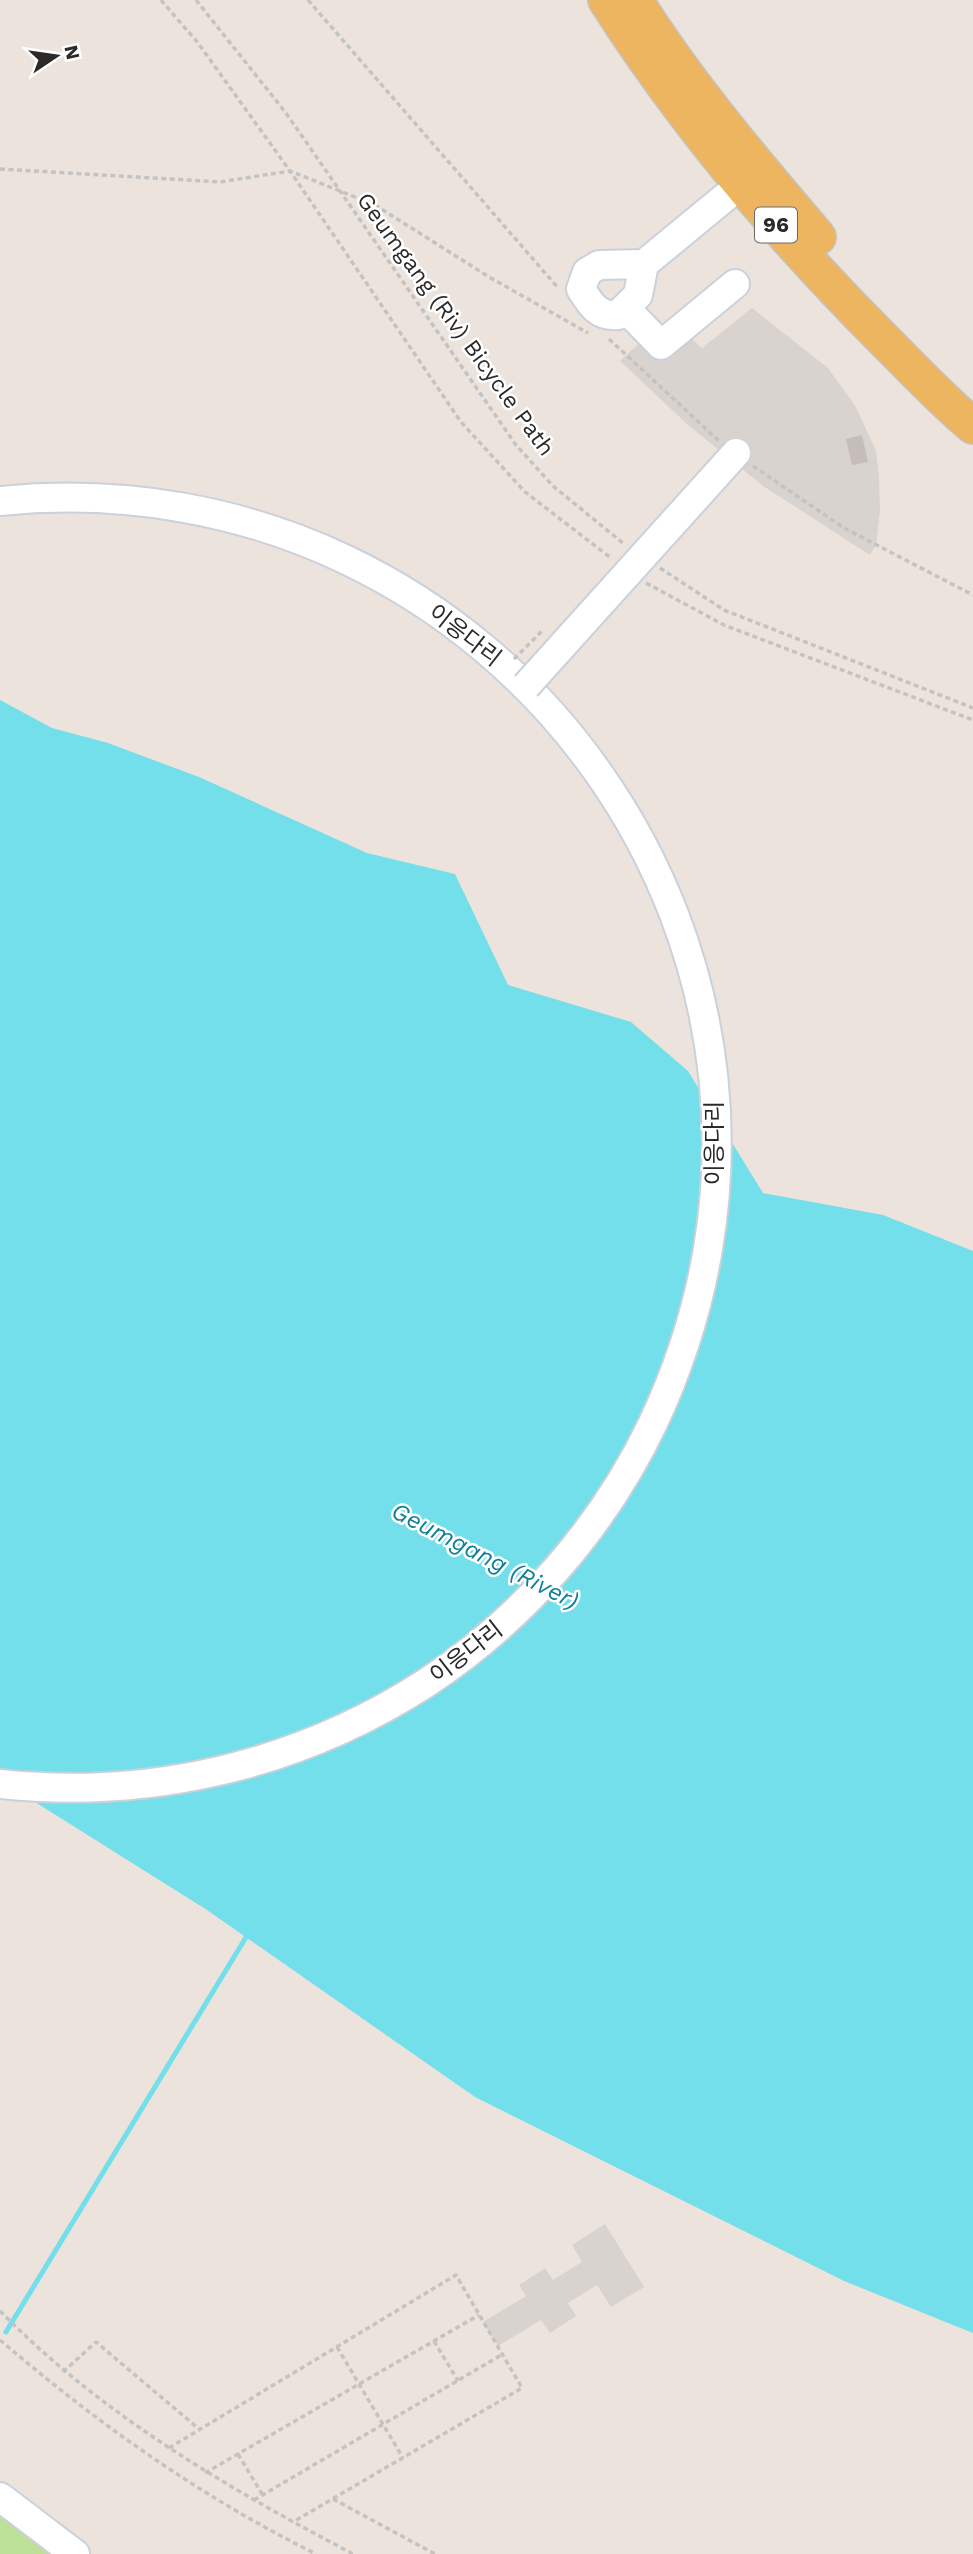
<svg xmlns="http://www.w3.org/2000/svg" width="973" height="2554" font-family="'Work Sans','Noto Sans KR',sans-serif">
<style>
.green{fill:#bee19a}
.plaza{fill:#d8d3cf}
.water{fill:#72dfeb}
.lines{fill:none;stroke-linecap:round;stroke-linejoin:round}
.stream{stroke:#72dfeb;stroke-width:5}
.building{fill:#c4bdb9}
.minor-casing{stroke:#cbd1db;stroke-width:32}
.major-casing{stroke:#c3c3c3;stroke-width:38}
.path{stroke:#c3c3c3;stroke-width:3.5;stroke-dasharray:5 3.5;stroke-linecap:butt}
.minor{stroke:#fff;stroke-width:28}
.major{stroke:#edb560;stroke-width:35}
.minor-bridge-casing{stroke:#cbd1db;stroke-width:32;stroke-linecap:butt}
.path-bridge{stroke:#c3c3c3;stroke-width:3.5;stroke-dasharray:5 3.5;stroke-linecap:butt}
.minor-bridge{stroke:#fff;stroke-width:28}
.labels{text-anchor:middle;stroke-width:5;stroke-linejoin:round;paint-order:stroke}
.shield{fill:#fff;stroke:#6a6a6a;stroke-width:2}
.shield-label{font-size:21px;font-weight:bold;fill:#2a2a2a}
.street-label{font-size:23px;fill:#2a2a2a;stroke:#fff}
.water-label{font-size:24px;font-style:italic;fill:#117f97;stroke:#fff}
</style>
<rect width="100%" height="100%" fill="#ece3dc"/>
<path class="green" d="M 0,2500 L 69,2554 L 0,2554 Z"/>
<g class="plaza">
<path d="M 752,308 L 828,368 L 856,407 L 876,451 L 879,477 L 880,511 L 876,545 L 870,555 L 763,486 L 688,425 L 620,361 L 648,335 L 668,357 L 692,339 L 702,348 Z"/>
<path d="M 605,2224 L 644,2287 L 611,2307 L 597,2285 L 568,2303 L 576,2316 L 550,2333 L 541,2320 L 498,2346 L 483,2322 L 526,2296 L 519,2285 L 545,2268 L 553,2280 L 582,2262 L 572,2245 Z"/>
</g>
<path class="water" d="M 0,700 L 52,728 L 108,743 L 199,777 L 367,853 L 455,874 L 508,985 L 631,1022 L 688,1071 L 763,1193 L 883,1215 L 973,1251 L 973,2333 L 844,2281 L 475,2097 L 207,1910 L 0,1780 Z"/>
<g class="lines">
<path class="stream" d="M 6,2332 L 248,1934"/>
</g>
<path class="building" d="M 862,435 L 868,462 L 852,465 L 846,439 Z"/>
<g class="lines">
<defs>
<g id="minor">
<path d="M 644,264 L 638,295 L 618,315 C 598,317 591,305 581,289 L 587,272 L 599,265 L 644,264 L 740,185"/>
<path d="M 626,309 L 661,345 L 735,284"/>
<path d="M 0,501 C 504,451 870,963 653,1423 C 603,1528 523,1619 426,1683 C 299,1765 150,1800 0,1784"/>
<path d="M 0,2497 L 75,2554"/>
</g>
<g id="major">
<path d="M 606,0 C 685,124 781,237 885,341 C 914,370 942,400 973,426"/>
<path d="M 638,5 C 690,87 755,163 818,237"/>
</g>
</defs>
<use href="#minor" class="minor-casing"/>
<use href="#major" class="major-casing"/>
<g class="path">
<path d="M 161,0 L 198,43 L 290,171 L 461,422 L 525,492 L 611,558"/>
<path d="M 196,0 L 286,113 L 516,445 L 553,486 L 624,544"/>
<path d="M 308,0 L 559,289"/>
<path d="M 0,169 L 220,182 L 290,171 L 375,205 L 489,277 L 588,333"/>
<path d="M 609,339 L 719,441"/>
<path d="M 753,466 L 844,528 L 973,595"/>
<path d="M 660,568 L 724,610 L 973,708"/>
<path d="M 646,583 L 724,625 L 973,720"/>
<path d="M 0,2311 C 102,2415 226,2487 353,2554"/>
<path d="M 0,2340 C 97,2423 201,2497 316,2554"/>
<path d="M 434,2341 L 458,2381"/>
<path d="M 337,2347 L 403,2458"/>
<path d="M 63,2372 L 96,2342 L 199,2429"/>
<path d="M 169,2448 L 456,2275 L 522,2388 L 293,2522"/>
<path d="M 238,2454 L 262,2494"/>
<path d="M 205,2473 L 479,2315"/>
<path d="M 333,2499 L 435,2554"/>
<path d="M 254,2500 L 503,2354"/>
</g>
<use href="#minor" class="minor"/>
<use href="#major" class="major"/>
<defs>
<path id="minor-bridge" d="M 526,686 L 736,453"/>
</defs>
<use href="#minor-bridge" class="minor-bridge-casing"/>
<path class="path-bridge" d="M 514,659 L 542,631"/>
<use href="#minor-bridge" class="minor-bridge"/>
</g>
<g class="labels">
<rect class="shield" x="755" y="207.5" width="42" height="35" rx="5"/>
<g class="shield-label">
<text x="776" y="232">96</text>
</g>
<g class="street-label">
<text transform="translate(456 324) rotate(54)" y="8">Geumgang (Riv) Bicycle Path</text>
<text transform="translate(465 635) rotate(38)" y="8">이응다리</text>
<text transform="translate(714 1143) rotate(-90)" y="8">이응다리</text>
<text transform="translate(466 1652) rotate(-38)" y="8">이응다리</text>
</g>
<g class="water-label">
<text transform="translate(485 1556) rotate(27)" y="8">Geumgang (River)</text>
</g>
</g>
<g transform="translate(56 56) rotate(77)" stroke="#ffffff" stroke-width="5" paint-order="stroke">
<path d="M0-5L12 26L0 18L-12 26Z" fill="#2a2a2a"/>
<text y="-10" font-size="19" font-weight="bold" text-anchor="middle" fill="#2a2a2a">N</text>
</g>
</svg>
